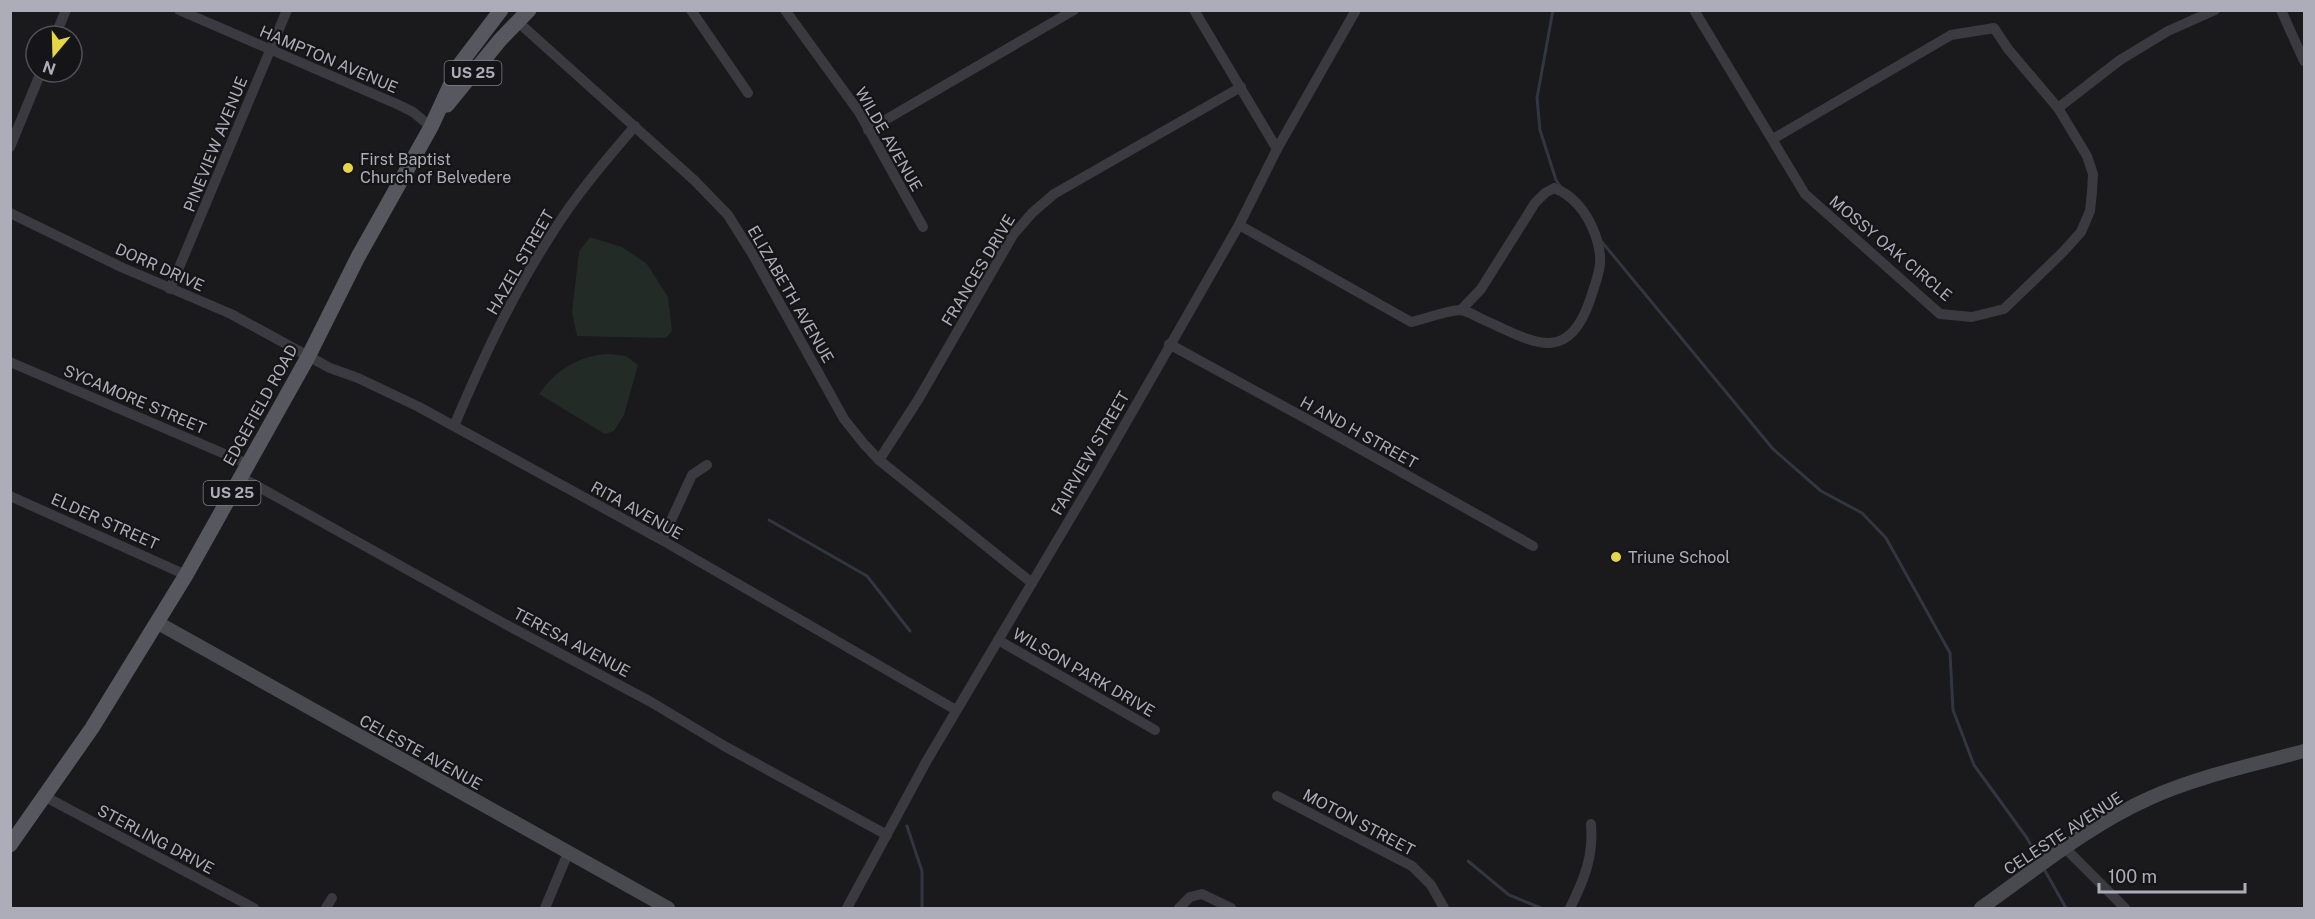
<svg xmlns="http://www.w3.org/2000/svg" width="2315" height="919" font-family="'Public Sans',sans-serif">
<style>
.green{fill:#232b26}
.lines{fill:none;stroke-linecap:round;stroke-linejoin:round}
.stream{stroke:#323640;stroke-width:3}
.street{stroke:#3b3a40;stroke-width:10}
.secondary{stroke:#494950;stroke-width:14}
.primary{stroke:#57575f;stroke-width:15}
.poi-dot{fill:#e6d647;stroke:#151416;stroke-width:2}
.labels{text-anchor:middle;stroke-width:4.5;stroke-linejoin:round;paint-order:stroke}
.shield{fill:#151416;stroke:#7f7f89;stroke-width:1.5}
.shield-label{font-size:15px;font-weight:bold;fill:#adadba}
.street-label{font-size:16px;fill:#adadba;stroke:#151416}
.poi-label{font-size:16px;fill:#adadba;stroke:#151416;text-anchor:start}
</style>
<rect width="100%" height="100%" fill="#1a191b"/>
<g class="green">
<path d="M 590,237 L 622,247 L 647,264 L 668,297 L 672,331 L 666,338 L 577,336 L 572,312 L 579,252 Z"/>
<path d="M 609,354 L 626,356 L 638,365 L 624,415 L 614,431 L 605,434 L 539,394 C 556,370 579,355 609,354 Z"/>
</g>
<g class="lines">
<g class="stream">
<path d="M 1553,10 L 1537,98 L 1540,130 L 1556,180 L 1560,186"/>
<path d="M 1602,242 L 1773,449 L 1821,491 L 1862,513 L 1886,538 L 1950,653 L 1953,710 L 1974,765 L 2027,838 L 2039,860"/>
<path d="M 769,520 L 867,576 L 910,631"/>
<path d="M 907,826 L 922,871 L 922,908"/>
<path d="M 1468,861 L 1509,895 L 1541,908"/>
<path d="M 2044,869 L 2066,908"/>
</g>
<g class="street">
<path d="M 179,10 L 399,105 L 413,112 L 431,127"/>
<path d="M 691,10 L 748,93"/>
<path d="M 785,10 L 859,112 L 923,227"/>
<path d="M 1194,10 L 1277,149"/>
<path d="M 1694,10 L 1805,194 L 1940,314 L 1972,317 L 2004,309 L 2062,253 L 2081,232 L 2090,211 L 2092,192 L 2093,174 L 2087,156 L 2058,108 L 2008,49 L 1994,28 L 1951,35 L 1773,139"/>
<path d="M 2281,10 L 2304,61"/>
<path d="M 518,22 L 694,180 L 728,215 L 753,255 L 844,419 L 864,444 L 879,460 L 1032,583"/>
<path d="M 55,36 L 66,10"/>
<path d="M 2058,108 L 2120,60 L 2168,31 L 2215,10"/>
<path d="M 868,130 L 1074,10"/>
<path d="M 10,147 L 41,72"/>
<path d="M 10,213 L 121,267 L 231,314 L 330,368 L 358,378 L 419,407 L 662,540 L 956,710"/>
<path d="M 1239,225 L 1411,322 C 1425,319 1448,310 1461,310 C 1467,311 1476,316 1482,319 C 1530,340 1567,368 1590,300 C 1599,272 1605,262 1595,234 C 1587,213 1575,196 1554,188 L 1545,193 L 1535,203 L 1481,289 L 1461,310"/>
<path d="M 170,289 L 287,10"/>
<path d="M 1169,344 L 1314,423 L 1533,546"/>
<path d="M 10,362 L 248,464"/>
<path d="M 454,426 C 482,360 512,295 551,235 C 575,196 605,161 635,126"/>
<path d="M 879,460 L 918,400 L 1013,235 L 1032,213 L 1054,194 L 1241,87"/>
<path d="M 241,477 L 505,624 L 651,702 L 726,747 L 887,835"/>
<path d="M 10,496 L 186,575"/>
<path d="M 662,540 L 692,475 L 707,465"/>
<path d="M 998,640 L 1155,730"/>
<path d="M 44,796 L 254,908"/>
<path d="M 1277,796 L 1412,866 L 1431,885 L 1444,908"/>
<path d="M 2066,849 L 2125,908"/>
<path d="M 326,908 L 332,898"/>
<path d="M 545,908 L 568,853"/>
<path d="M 847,908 L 926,762 L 1096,475 L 1239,225 L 1277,149 L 1356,10"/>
<path d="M 1179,908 L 1190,897 L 1202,894 L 1231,908"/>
<path d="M 1570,908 C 1584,880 1594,856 1591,824"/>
</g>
<g class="secondary">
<path d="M 158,623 L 668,908"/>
<path d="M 1981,908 C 2035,870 2089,825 2150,798 C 2199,776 2253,765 2304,751"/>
</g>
<g class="primary">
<path d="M 447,105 L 500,40 L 529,10"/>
<path d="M 10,845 L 92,728 L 186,575 L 308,357 L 358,257 L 431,127 L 460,64 L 501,10"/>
</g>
</g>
<g class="poi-dot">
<circle cx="348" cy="168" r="6"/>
<circle cx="1616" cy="557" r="6"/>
</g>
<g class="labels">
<g class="shield">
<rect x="444.5" y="61" width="57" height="24" rx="4.5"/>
<rect x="203.5" y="481" width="57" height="24" rx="4.5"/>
</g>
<g class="shield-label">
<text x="473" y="78">US 25</text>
<text x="232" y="498">US 25</text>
</g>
<g class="street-label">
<text transform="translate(329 59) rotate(23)" y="6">HAMPTON AVENUE</text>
<text transform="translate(889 139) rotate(60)" y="6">WILDE AVENUE</text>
<text transform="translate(215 144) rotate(-68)" y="6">PINEVIEW AVENUE</text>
<text transform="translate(1891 248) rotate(40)" y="6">MOSSY OAK CIRCLE</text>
<text transform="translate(520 262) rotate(-60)" y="6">HAZEL STREET</text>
<text transform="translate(160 267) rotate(24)" y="6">DORR DRIVE</text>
<text transform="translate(978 270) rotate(-59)" y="6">FRANCES DRIVE</text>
<text transform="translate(791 294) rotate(60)" y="6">ELIZABETH AVENUE</text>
<text transform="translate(135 399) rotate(23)" y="6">SYCAMORE STREET</text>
<text transform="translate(260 405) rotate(-61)" y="6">EDGEFIELD ROAD</text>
<text transform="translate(1359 432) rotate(29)" y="6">H AND H STREET</text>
<text transform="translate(1090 453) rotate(-60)" y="6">FAIRVIEW STREET</text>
<text transform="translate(637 510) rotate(29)" y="6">RITA AVENUE</text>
<text transform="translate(105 521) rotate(24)" y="6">ELDER STREET</text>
<text transform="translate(572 642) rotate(28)" y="6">TERESA AVENUE</text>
<text transform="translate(1084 672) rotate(30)" y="6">WILSON PARK DRIVE</text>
<text transform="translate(421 752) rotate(29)" y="6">CELESTE AVENUE</text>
<text transform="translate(1359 822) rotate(28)" y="6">MOTON STREET</text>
<text transform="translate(2063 833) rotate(-33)" y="6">CELESTE AVENUE</text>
<text transform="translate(156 839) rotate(28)" y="6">STERLING DRIVE</text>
</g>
<g class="poi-label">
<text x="360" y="165">First Baptist<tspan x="360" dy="18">Church of Belvedere</tspan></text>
<text x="1628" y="563">Triune School</text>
</g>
</g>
<rect width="2315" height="919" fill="none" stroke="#adadba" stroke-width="24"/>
<g transform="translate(54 54) rotate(199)"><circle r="28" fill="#151416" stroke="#525158" stroke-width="1.5"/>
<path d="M0-4.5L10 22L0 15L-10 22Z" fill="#e6d647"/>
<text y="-9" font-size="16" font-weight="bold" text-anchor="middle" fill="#adadba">N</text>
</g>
<path d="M2099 883v9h146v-9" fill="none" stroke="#adadba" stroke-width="3"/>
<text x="2108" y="883" font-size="18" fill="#adadba" stroke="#151416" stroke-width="4.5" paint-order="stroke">100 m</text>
</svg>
